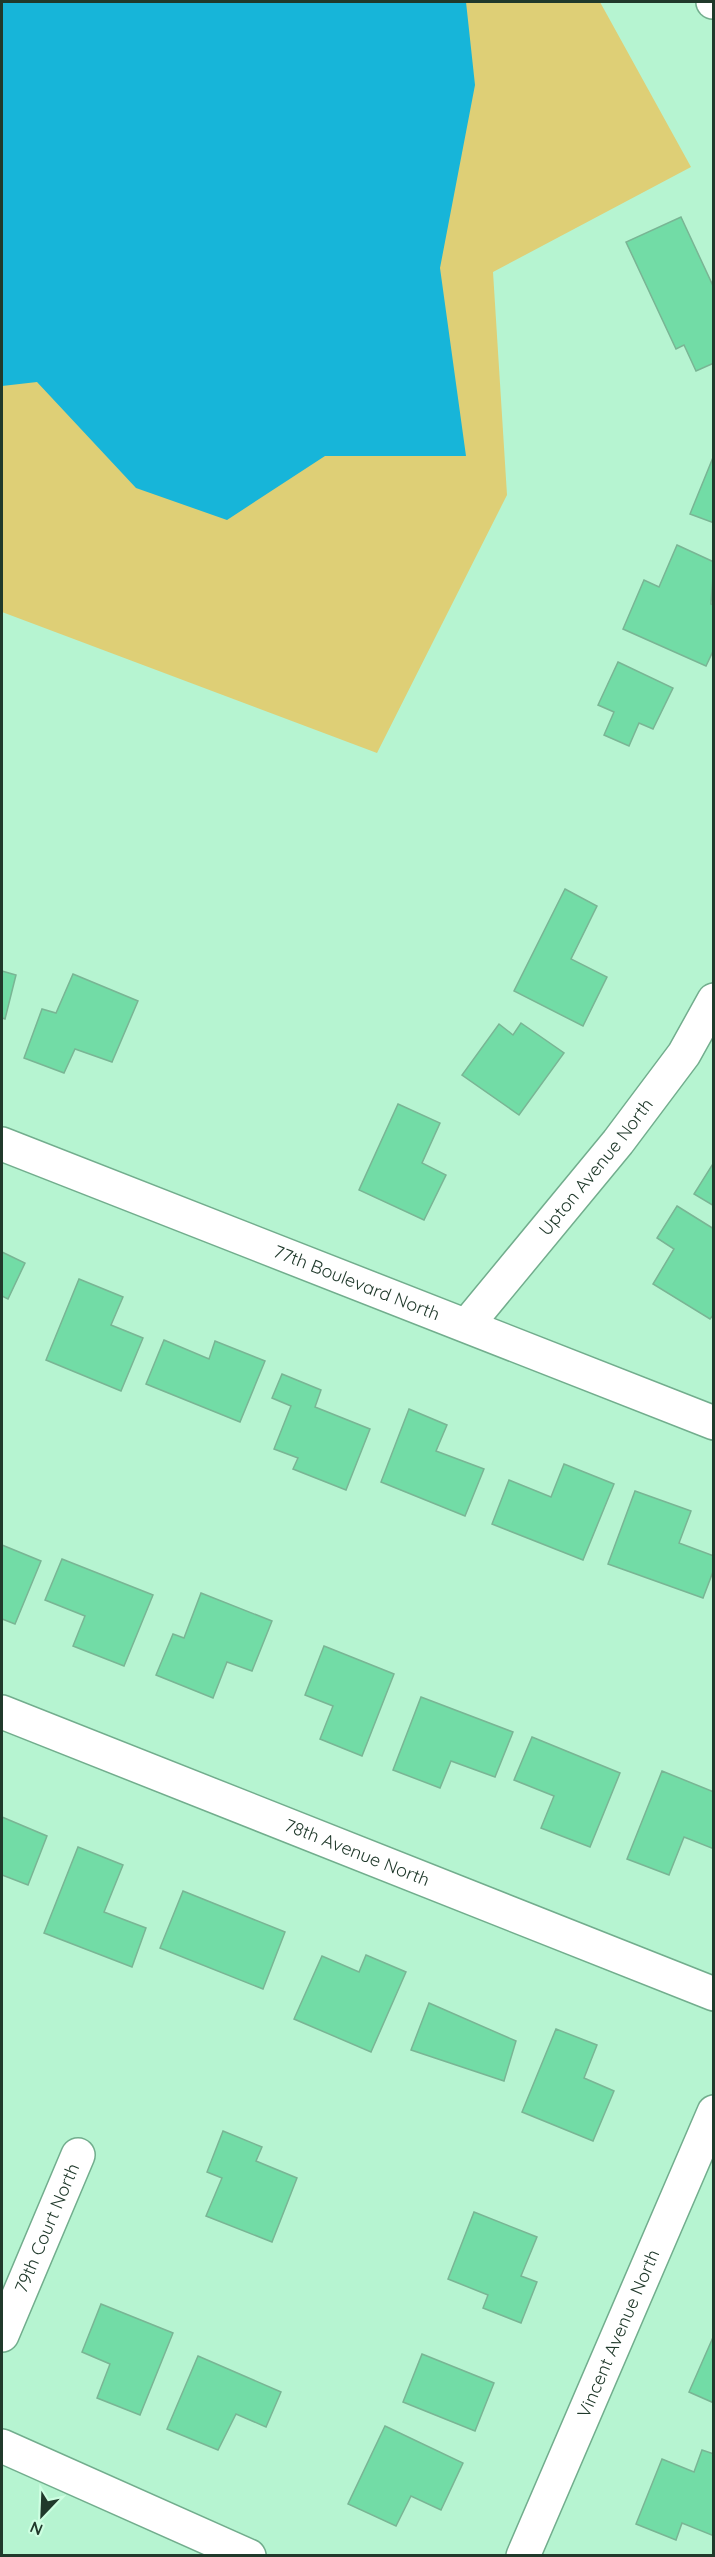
<svg xmlns="http://www.w3.org/2000/svg" width="715" height="2557" font-family="Quicksand,sans-serif">
<style>
.green{fill:#decf76}
.water{fill:#17b5d9}
.building{fill:#72dca6;stroke:#79b594;stroke-width:1.5}
.lines{fill:none;stroke-linecap:round;stroke-linejoin:round}
.minor-casing{stroke:#72ad8d;stroke-width:36}
.tertiary-casing{stroke:#72ad8d;stroke-width:36}
.minor{stroke:#fff;stroke-width:33}
.tertiary{stroke:#fff;stroke-width:33}
.labels{text-anchor:middle;stroke-width:6;stroke-linejoin:round;paint-order:stroke}
.street-label{font-size:18px;fill:#20392b;stroke:#cdfee1}
</style>
<rect width="100%" height="100%" fill="#b6f4d1"/>
<path class="green" d="M 2,2 L 600,2 L 691,167 L 493,272 L 507,495 L 377,753 L 2,612 Z"/>
<path class="water" d="M 4,2 L 466,2 L 475,85 L 440,268 L 466,456 L 325,456 L 227,520 L 136,488 L 37,382 L 2,386 L 2,4 Z"/>
<g class="building">
<path d="M 681,217 L 714,288 L 714,363 L 696,371 L 684,345 L 676,349 L 626,242 Z"/>
<path d="M 714,455 L 714,523 L 690,514 Z"/>
<path d="M 677,545 L 714,562 L 711,604 L 714,605 L 714,649 L 706,666 L 623,629 L 644,580 L 659,587 Z"/>
<path d="M 618,662 L 673,688 L 653,729 L 639,723 L 629,746 L 604,735 L 614,712 L 598,705 Z"/>
<path d="M 565,889 L 597,906 L 571,959 L 607,977 L 583,1026 L 514,991 Z"/>
<path d="M 2,971 L 16,975 L 5,1019 L 2,1018 Z"/>
<path d="M 73,974 L 138,1001 L 112,1062 L 75,1049 L 64,1073 L 24,1058 L 42,1009 L 56,1013 Z"/>
<path d="M 521,1023 L 564,1053 L 519,1115 L 462,1075 L 499,1024 L 513,1035 Z"/>
<path d="M 398,1104 L 440,1123 L 422,1163 L 446,1175 L 424,1220 L 359,1190 Z"/>
<path d="M 714,1162 L 714,1206 L 694,1194 Z"/>
<path d="M 677,1206 L 714,1229 L 714,1314 L 710,1319 L 653,1284 L 674,1249 L 657,1238 Z"/>
<path d="M 2,1252 L 25,1263 L 8,1299 L 2,1296 Z"/>
<path d="M 79,1279 L 123,1297 L 111,1325 L 143,1338 L 121,1391 L 46,1360 Z"/>
<path d="M 164,1340 L 209,1359 L 215,1341 L 265,1361 L 240,1422 L 146,1384 Z"/>
<path d="M 282,1374 L 321,1390 L 315,1407 L 370,1429 L 346,1490 L 293,1469 L 298,1458 L 274,1449 L 291,1406 L 272,1398 Z"/>
<path d="M 409,1409 L 447,1425 L 436,1451 L 484,1469 L 465,1516 L 381,1482 Z"/>
<path d="M 564,1464 L 614,1484 L 583,1560 L 492,1524 L 509,1480 L 551,1497 Z"/>
<path d="M 635,1491 L 691,1511 L 679,1543 L 714,1556 L 714,1569 L 703,1598 L 608,1564 Z"/>
<path d="M 2,1545 L 41,1561 L 15,1624 L 2,1619 Z"/>
<path d="M 62,1559 L 153,1595 L 124,1666 L 73,1646 L 85,1616 L 45,1600 Z"/>
<path d="M 201,1593 L 272,1621 L 252,1671 L 227,1662 L 213,1698 L 156,1675 L 173,1634 L 184,1638 Z"/>
<path d="M 324,1646 L 394,1674 L 362,1756 L 320,1739 L 333,1706 L 305,1695 Z"/>
<path d="M 421,1697 L 513,1732 L 495,1777 L 451,1761 L 440,1788 L 393,1770 Z"/>
<path d="M 532,1737 L 620,1773 L 590,1847 L 541,1828 L 554,1796 L 514,1780 Z"/>
<path d="M 662,1771 L 714,1792 L 714,1849 L 684,1837 L 669,1875 L 627,1859 Z"/>
<path d="M 2,1817 L 47,1836 L 28,1885 L 2,1875 Z"/>
<path d="M 78,1847 L 123,1865 L 104,1912 L 146,1928 L 132,1967 L 44,1933 Z"/>
<path d="M 183,1891 L 285,1932 L 263,1989 L 160,1948 Z"/>
<path d="M 366,1955 L 406,1972 L 371,2052 L 294,2019 L 322,1956 L 359,1972 Z"/>
<path d="M 429,2003 L 516,2041 L 504,2081 L 411,2050 Z"/>
<path d="M 556,2029 L 597,2045 L 584,2078 L 614,2091 L 593,2141 L 522,2112 Z"/>
<path d="M 223,2131 L 262,2147 L 256,2161 L 297,2178 L 272,2242 L 206,2216 L 222,2178 L 207,2172 Z"/>
<path d="M 474,2212 L 537,2237 L 521,2276 L 537,2282 L 521,2323 L 483,2308 L 488,2295 L 448,2279 Z"/>
<path d="M 101,2304 L 173,2333 L 140,2415 L 97,2398 L 110,2364 L 82,2352 Z"/>
<path d="M 714,2335 L 714,2403 L 689,2392 Z"/>
<path d="M 422,2354 L 494,2383 L 475,2431 L 403,2402 Z"/>
<path d="M 198,2356 L 281,2392 L 266,2427 L 236,2414 L 218,2450 L 167,2429 Z"/>
<path d="M 385,2426 L 463,2463 L 441,2510 L 411,2496 L 396,2526 L 348,2504 Z"/>
<path d="M 702,2450 L 714,2454 L 714,2536 L 682,2523 L 676,2540 L 636,2524 L 662,2459 L 694,2472 Z"/>
</g>
<g class="lines">
<defs>
<g id="minor">
<path id="s1" d="M 2,1144 L 714,1423"/>
<path id="s2" d="M 467,1325 L 618,1142 L 684,1054 L 714,1000"/>
<path id="s3" d="M 2,1712 L 714,1994"/>
<path id="s4" d="M 2,2335 L 78,2155"/>
<path d="M 2,2446 L 249,2556"/>
<path id="s5" d="M 523,2556 L 714,2112"/>
</g>
<path id="tertiary" d="M 713,2 L 714,2"/>
</defs>
<use href="#minor" class="minor-casing"/>
<use href="#tertiary" class="tertiary-casing"/>
<use href="#minor" class="minor"/>
<use href="#tertiary" class="tertiary"/>
</g>
<g class="labels">
<g class="street-label">
<text dy="6" stroke="none"><textPath href="#s2" startOffset="204">Upton Avenue North</textPath></text>
<text dy="6" stroke="none"><textPath href="#s1" startOffset="381">77th Boulevard North</textPath></text>
<text dy="6" stroke="none"><textPath href="#s3" startOffset="382">78th Avenue North</textPath></text>
<text dy="6" stroke="none"><textPath href="#s4" startOffset="116">79th Court North</textPath></text>
<text dy="6" stroke="none"><textPath href="#s5" startOffset="242">Vincent Avenue North</textPath></text>
</g>
</g>
<rect width="715" height="2557" fill="none" stroke="#20392b" stroke-width="6"/>
<g transform="translate(42 2515) rotate(203)" stroke="#cdfee1" stroke-width="4.5" paint-order="stroke">
<path d="M0-4.5L10 22L0 15L-10 22Z" fill="#20392b"/>
<text y="-9" font-size="16" font-weight="bold" text-anchor="middle" fill="#20392b">N</text>
</g>
</svg>
